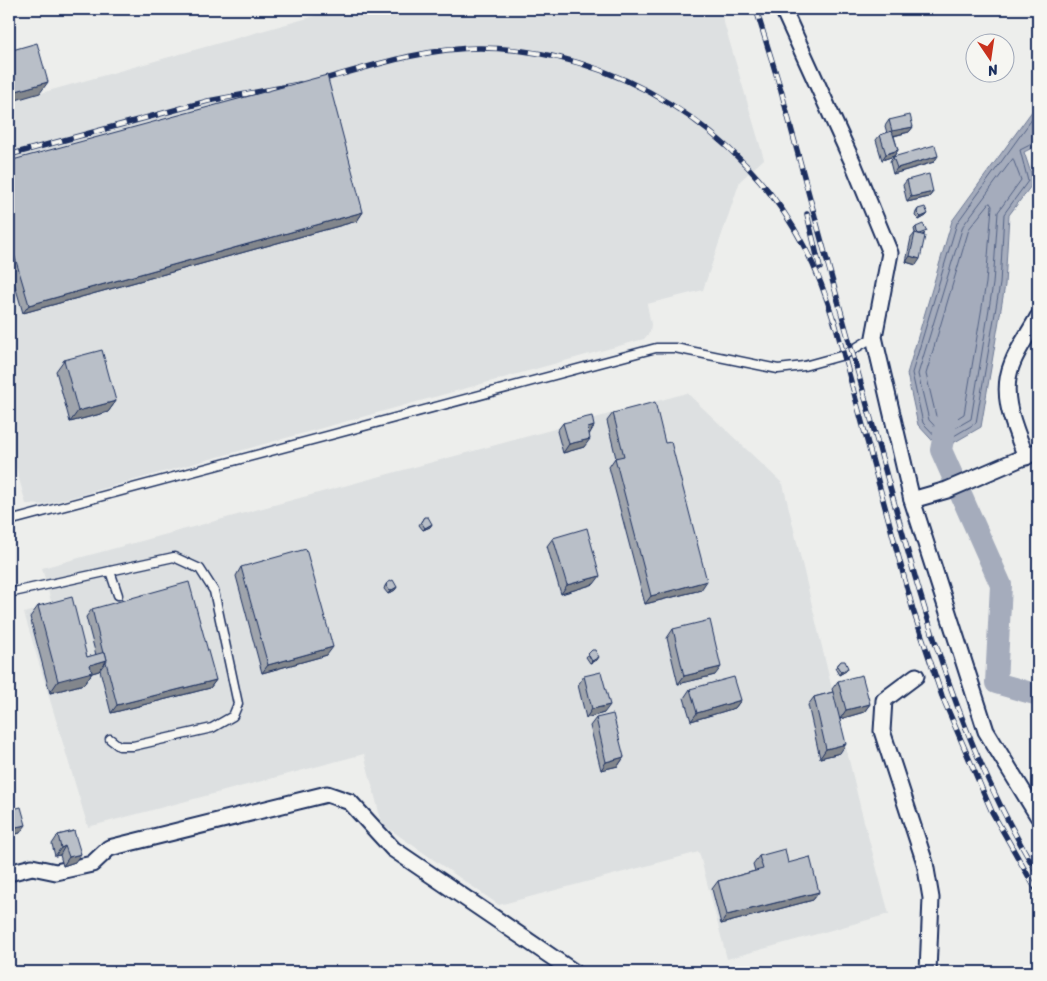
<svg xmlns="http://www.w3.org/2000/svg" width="1047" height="981" font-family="Sriracha,sans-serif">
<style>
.built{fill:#dde0e1}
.water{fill:#a5acbc;stroke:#6e7a96}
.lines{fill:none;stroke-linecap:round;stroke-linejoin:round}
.shore{stroke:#526184;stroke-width:1}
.river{stroke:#a5acbc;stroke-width:22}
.service-casing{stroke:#1b2f5e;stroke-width:11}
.minor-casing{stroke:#1b2f5e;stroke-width:19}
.service{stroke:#f6f6f2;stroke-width:8}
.minor{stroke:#f6f6f2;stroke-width:15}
.rail-casing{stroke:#1b2f5e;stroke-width:5.5}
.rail{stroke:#f6f6f2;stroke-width:4;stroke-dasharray:11;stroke-linecap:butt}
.wall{fill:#9fa4ac;stroke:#1b2f5e}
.shaded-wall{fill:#82868c;stroke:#1b2f5e}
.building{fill:#b9bfc8;stroke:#1b2f5e}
</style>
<rect width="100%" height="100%" fill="#edeeec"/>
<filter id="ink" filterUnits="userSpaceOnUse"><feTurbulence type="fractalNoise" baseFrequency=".02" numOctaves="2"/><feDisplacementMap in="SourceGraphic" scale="10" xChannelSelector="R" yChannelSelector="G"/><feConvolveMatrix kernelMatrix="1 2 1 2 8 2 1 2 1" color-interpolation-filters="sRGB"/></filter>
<g filter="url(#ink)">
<g class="built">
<path d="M 332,9 L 720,9 L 764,159 L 740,181 L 703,290 L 647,304 L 651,324 L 650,332 L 644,339 L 44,505 L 26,504 L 9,442 L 9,102 L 308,18 Z"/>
<path d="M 687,393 L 783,484 L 861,810 L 889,914 L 727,959 L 699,852 L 499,905 L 382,824 L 364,754 L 88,827 L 24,613 L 52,605 L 42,568 Z"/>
</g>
<path class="water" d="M 1038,103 L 1038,145 L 1024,152 L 1034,182 L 1009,215 L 1005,285 L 981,427 L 941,450 L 918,425 L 907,374 L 952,221 Z"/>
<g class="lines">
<g class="shore">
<path d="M 1038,111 L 957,223 L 912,373 L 923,423 L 942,443 L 976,423 L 1000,284 L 1004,214 L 1028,181 L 1020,150 L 1038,141"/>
<path d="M 1013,159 L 1021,180 L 998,212 L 993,284 L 971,419 L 943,435 L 929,420 L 918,374 L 963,226 Z"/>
<path d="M 990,203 L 992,206 L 986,283 L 964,414 L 945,426 L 936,416 L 926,374 L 969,229 Z"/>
</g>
<path class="river" d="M 947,419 L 941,450 L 1001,585 L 996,683 L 1038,695"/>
<defs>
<g id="service">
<path d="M 9,521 L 656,348 L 675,348 L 778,369 L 804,366 L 844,355 L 874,337"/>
<path d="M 110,571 L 118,595"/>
<path d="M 9,593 L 174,557 L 200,569 L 214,591 L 238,704 L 233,716 L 212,728 L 133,746 L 119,746 L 110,739"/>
</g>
<g id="minor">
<path d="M 783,9 L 853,163 L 890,253 L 874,337 L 912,500 L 986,731 L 1038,816"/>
<path d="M 1026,457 C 1015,427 999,396 1012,364 C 1018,348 1030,332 1038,317"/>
<path d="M 912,500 L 947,490 L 1038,451"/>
<path d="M 916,676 L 884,700 L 882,731 L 925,863 L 931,898 L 928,972"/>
<path d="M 9,873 L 32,867 L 56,872 L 92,864 L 109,848 L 327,794 L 350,802 L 393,849 L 574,972"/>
</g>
</defs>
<use href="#service" class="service-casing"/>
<use href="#minor" class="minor-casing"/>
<use href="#service" class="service"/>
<use href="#minor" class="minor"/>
<defs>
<g id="rail">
<path d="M 756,9 L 781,90 C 813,212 847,334 881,455 C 922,603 957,741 1038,874"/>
<path d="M 314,82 C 368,67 424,48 480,48 C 614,49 744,129 805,248 C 818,273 827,298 835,325"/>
<path d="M 9,155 L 208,101 L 300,84"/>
<path d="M 807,214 L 820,268"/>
<path d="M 834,319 L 913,610 L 942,696 L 992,812 L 1038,893"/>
</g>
</defs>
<use href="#rail" class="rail-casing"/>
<use href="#rail" class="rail"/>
</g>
<g class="wall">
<path d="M 889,120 L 913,127 L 909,132 L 894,136 L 898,150 L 894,156 L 882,160 L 876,140 L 880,135 L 887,133 L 885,126 Z"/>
<path d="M 893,157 L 934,162 L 893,174 L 890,162 Z"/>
<path d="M 9,161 L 363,212 L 357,221 L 23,313 L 9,265 Z"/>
<path d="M 907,180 L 933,192 L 929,197 L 907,202 L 903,185 Z"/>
<path d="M 918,209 L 928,214 L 926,216 L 919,220 L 915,216 L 916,212 Z"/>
<path d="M 916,227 L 925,234 L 922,235 L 916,265 L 906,262 L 911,238 L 915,233 L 914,229 Z"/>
<path d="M 64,360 L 116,401 L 108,412 L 70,422 L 56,371 Z"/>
<path d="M 1038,394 L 1038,414 L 1033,401 L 1037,395 Z"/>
<path d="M 613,413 L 701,590 L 645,604 L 609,467 L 615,458 L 616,458 L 607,421 Z"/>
<path d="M 563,423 L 594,426 L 589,434 L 584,447 L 563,453 L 557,431 Z"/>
<path d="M 424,517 L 432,524 L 430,527 L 423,530 L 419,525 Z"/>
<path d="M 553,538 L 594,584 L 561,594 L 547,546 Z"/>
<path d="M 241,567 L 327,655 L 262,673 L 236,576 Z"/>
<path d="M 387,583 L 397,587 L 395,590 L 388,594 L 384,589 L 385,586 Z"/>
<path d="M 38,606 L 87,657 L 96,655 L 86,617 L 92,609 L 216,680 L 210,688 L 111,713 L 100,670 L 99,671 L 92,673 L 84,684 L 50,693 L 30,617 Z"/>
<path d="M 673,629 L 715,675 L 678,684 L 667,638 Z"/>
<path d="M 592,650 L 597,660 L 590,663 L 586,657 Z"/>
<path d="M 841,661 L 848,668 L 846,671 L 839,675 L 835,668 Z"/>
<path d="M 584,676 L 604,713 L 586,718 L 578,685 Z"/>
<path d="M 838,681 L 870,704 L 864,712 L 840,719 L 840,753 L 820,758 L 808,705 L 814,697 L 833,692 L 832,689 Z"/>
<path d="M 690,689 L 741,700 L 735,708 L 691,721 L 684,698 Z"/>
<path d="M 596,718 L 624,757 L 618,766 L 601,770 L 590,726 Z"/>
<path d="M 9,810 L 20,833 L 9,836 Z"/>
<path d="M 74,831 L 75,862 L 63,866 L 60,855 L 55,856 L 52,844 L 58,835 Z"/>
<path d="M 759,856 L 788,863 L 819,892 L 813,900 L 721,924 L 712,889 L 718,881 L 755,871 L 753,864 Z"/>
</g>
<g class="shaded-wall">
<path d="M 48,82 L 40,93 L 9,102 L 9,93 Z"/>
<path d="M 913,127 L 909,132 L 888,137 L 892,131 Z"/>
<path d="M 898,150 L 894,156 L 882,160 L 886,154 Z"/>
<path d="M 938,156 L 934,162 L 893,174 L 897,168 Z"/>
<path d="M 933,192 L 929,197 L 907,202 L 911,197 Z"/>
<path d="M 363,212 L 357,221 L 23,313 L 29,305 Z"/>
<path d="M 928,214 L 926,216 L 919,220 L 921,217 Z"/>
<path d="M 910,256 L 920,259 L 916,265 L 906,262 Z"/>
<path d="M 116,401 L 108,412 L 70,422 L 78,411 Z"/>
<path d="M 594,426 L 589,435 L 588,428 Z"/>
<path d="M 590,439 L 584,447 L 563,453 L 569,444 Z"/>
<path d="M 432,524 L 430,527 L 423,530 L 425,528 Z"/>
<path d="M 600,576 L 594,584 L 561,594 L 567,585 Z"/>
<path d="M 707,581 L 701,590 L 645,604 L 651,596 Z"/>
<path d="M 397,587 L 395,590 L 388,594 L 390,591 Z"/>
<path d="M 333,647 L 327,655 L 262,673 L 268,665 Z"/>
<path d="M 599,657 L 597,660 L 590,663 L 592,661 Z"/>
<path d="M 107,660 L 99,671 L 92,673 L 84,684 L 50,693 L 58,681 L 90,665 Z"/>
<path d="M 721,667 L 715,675 L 678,684 L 684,676 Z"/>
<path d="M 848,668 L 846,671 L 839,675 L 841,672 Z"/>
<path d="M 216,680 L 210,688 L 111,713 L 117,705 Z"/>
<path d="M 741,700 L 735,708 L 691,721 L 697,713 Z"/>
<path d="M 870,704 L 864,712 L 840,719 L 846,710 Z"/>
<path d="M 610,705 L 604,713 L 586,718 L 592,709 Z"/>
<path d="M 846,744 L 840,753 L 820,758 L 826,749 Z"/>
<path d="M 624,757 L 618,766 L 601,770 L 606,762 Z"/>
<path d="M 26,825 L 20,833 L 9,836 L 9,832 L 11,828 Z"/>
<path d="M 65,846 L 60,855 L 55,856 L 61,848 Z"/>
<path d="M 81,854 L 75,862 L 63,866 L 69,857 Z"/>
<path d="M 819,892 L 813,900 L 721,924 L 727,915 Z"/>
</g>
<g class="building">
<path d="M 37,43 L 48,82 L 9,93 L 9,51 Z"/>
<path d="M 327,75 L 363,212 L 29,305 L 9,237 L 9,161 Z"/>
<path d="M 910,115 L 913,127 L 892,131 L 889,120 Z"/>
<path d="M 892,131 L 898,150 L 886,154 L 880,135 Z"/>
<path d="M 935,145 L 938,156 L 897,168 L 893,157 Z"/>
<path d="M 929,174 L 933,192 L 911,197 L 907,180 Z"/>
<path d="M 925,207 L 928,214 L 921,217 L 917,213 L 918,209 Z"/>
<path d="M 923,224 L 927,231 L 919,234 L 917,232 L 916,227 Z"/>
<path d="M 915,233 L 925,236 L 920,259 L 910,256 Z"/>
<path d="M 102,350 L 116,401 L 78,411 L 64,360 Z"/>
<path d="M 655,402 L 665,443 L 671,442 L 707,581 L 651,596 L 615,458 L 624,456 L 613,413 Z"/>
<path d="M 592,416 L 594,426 L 588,428 L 590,439 L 569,444 L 563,423 Z"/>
<path d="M 424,517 L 428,517 L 432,524 L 425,528 L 421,522 Z"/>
<path d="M 587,528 L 600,576 L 567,585 L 553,538 Z"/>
<path d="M 306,549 L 333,647 L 268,665 L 241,567 Z"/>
<path d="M 393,580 L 397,587 L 390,591 L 386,586 L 387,583 Z"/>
<path d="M 189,582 L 216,680 L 117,705 L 106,662 L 107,660 L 105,652 L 103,653 L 92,609 Z"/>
<path d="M 72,597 L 87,657 L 105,652 L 107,660 L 90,665 L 92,672 L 58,681 L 38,606 Z"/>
<path d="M 710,620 L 721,667 L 684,676 L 673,629 Z"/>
<path d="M 592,650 L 595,650 L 599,657 L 592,661 L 588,654 Z"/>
<path d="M 841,661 L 845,661 L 848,668 L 841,672 L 837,666 Z"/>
<path d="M 601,672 L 610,705 L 592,709 L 584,676 Z"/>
<path d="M 862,675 L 870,704 L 846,710 L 838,681 Z"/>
<path d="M 734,677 L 741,700 L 697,713 L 690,689 Z"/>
<path d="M 833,692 L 846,744 L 826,749 L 814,697 Z"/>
<path d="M 613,714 L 624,757 L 606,762 L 596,718 Z"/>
<path d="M 21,807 L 26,825 L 11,828 L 9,817 L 9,810 Z"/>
<path d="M 74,831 L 81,854 L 69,857 L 65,846 L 61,848 L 58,835 Z"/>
<path d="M 785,849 L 788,863 L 810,857 L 819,892 L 727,915 L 718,881 L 763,869 L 759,856 Z"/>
</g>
</g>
<rect width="1047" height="981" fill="none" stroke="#f6f6f2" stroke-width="30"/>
<rect x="15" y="15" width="1017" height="951" fill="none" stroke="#1b2f5e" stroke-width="2" filter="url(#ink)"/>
<g transform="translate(990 58) rotate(167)"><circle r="24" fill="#f6f6f2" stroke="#9ea6b7"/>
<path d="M0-4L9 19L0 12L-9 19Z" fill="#c8321e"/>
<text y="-8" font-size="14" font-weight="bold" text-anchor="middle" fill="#1b2f5e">N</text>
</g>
</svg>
